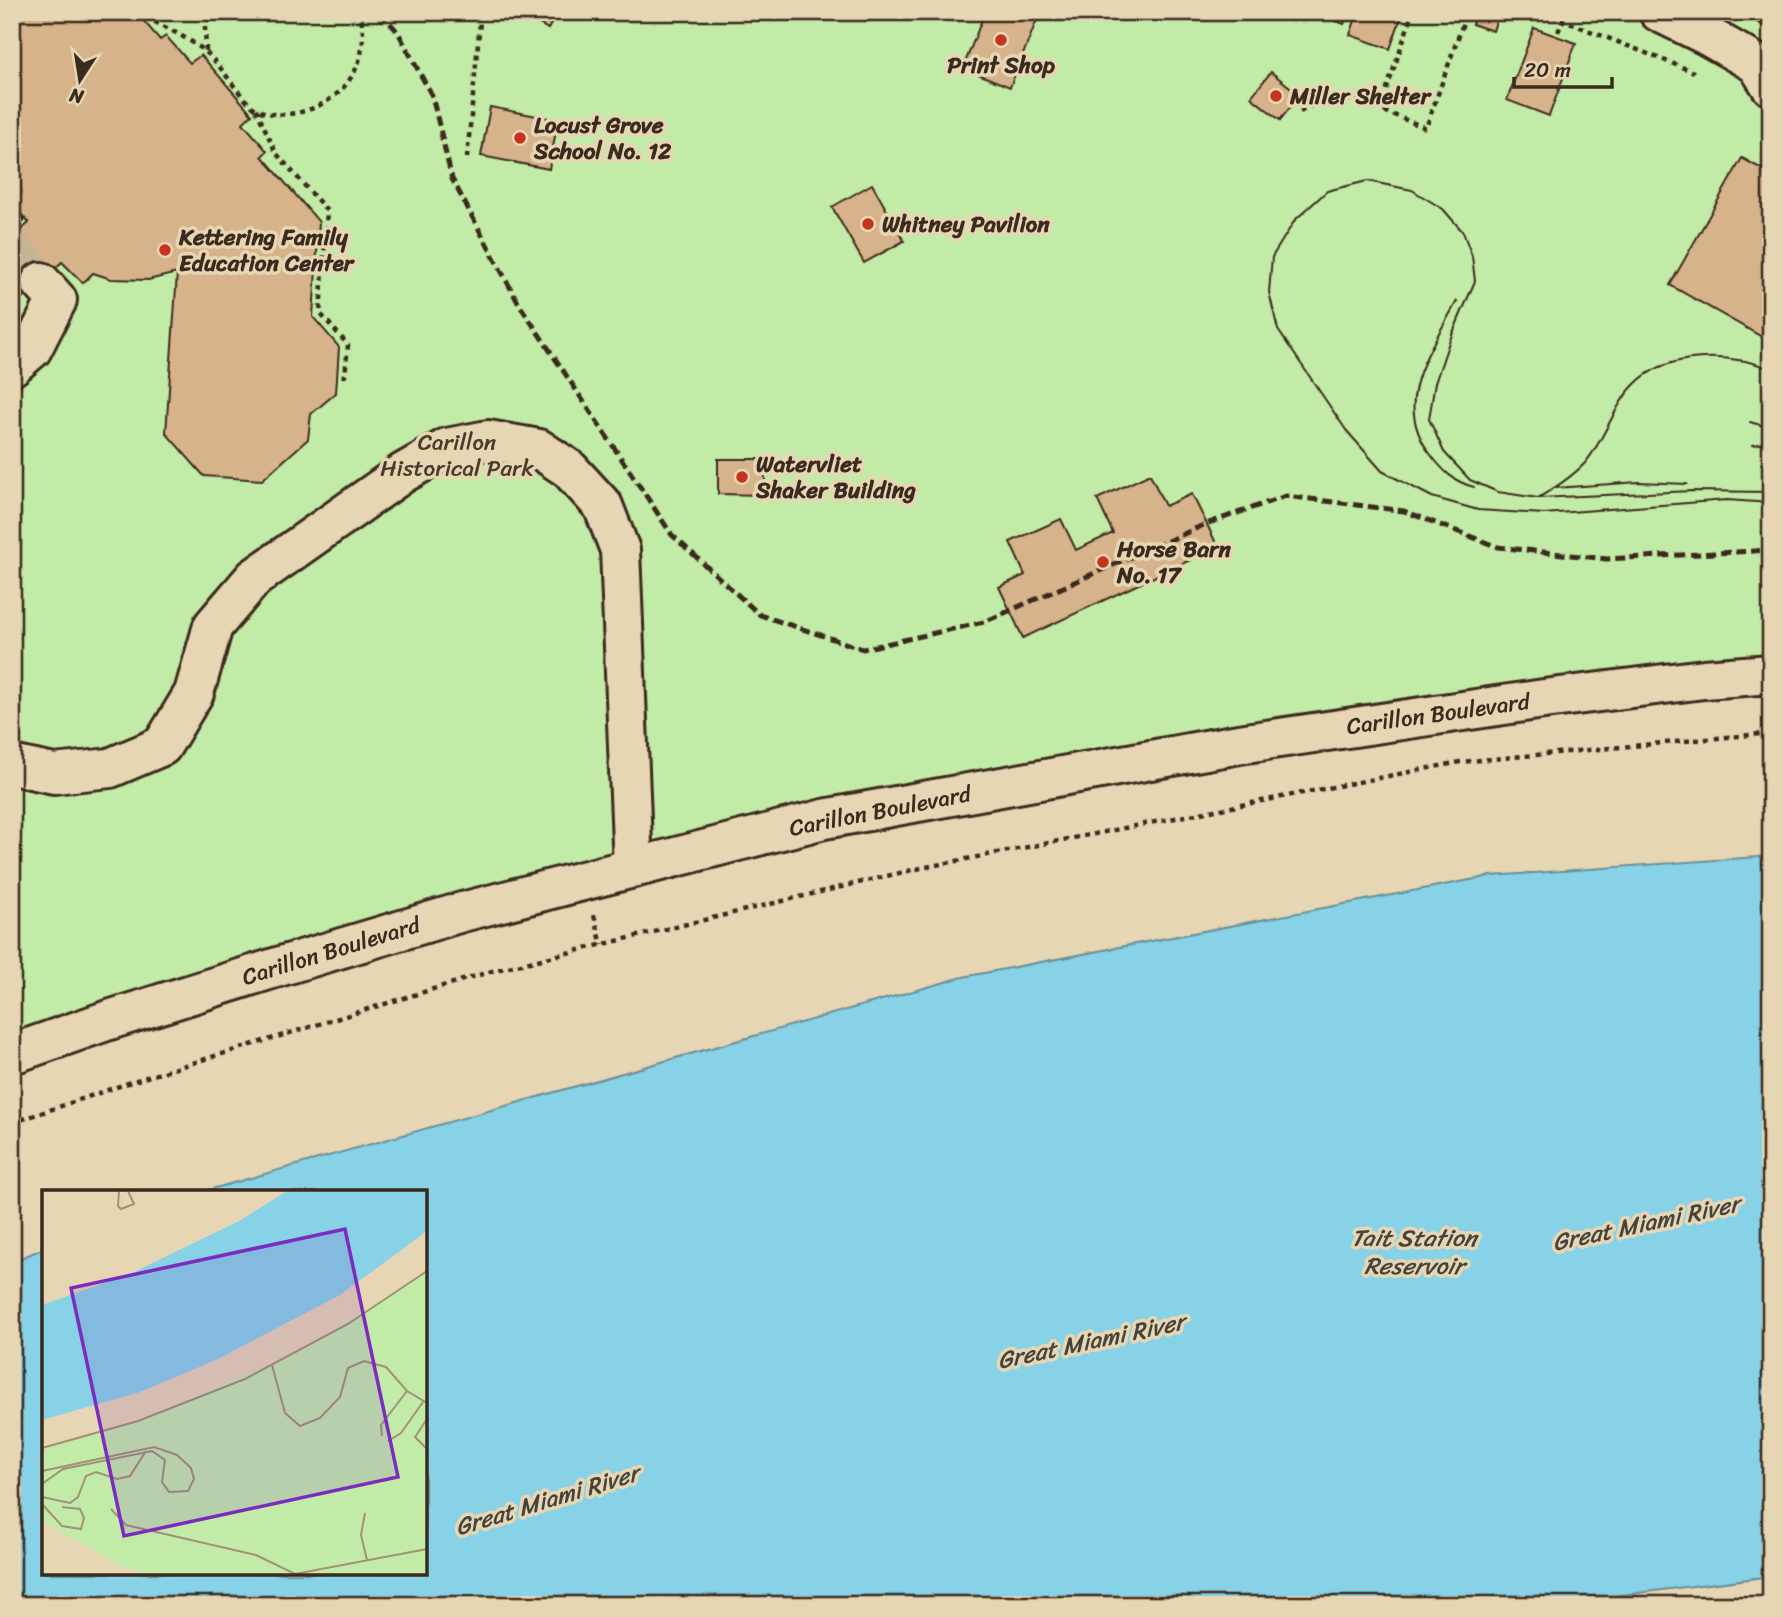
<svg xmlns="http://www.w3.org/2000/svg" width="1783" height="1617" font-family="Sriracha,sans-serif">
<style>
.green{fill:#c2eba7;stroke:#7e8a62;stroke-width:2}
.water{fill:#87d2e7;stroke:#698f97;stroke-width:2}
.building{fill:#d7b38c;stroke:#3b2a1e;stroke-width:2}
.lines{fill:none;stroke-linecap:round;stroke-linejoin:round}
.minor-tunnel{stroke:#c5b495;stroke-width:38;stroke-dasharray:38 19;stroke-linecap:butt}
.minor-casing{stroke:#3b2a1e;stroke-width:44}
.path{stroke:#3b2a1e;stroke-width:4.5;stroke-dasharray:5 5;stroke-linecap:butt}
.minor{stroke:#e7d6b3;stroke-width:38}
.tram{stroke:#3b2a1e;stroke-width:2}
.rail{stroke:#3b2a1e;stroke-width:5;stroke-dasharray:10 5;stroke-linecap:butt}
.poi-dot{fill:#c8321e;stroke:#e7d6b3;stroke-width:2.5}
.labels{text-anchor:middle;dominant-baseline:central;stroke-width:7;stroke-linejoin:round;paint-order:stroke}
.poi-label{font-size:23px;font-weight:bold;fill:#3b2a1e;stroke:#e7d6b3;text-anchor:start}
.park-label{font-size:23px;fill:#483d2c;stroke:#e7d6b3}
.street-label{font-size:23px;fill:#3b2a1e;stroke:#e7d6b3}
.water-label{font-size:24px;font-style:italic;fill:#46433c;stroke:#e7d6b3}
.inset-road{fill:none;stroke:#a29177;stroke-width:2}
.view{fill:#7b2cbf;fill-opacity:0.15;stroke:#7b2cbf;stroke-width:3.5}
.inset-edge{fill:none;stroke:#3b2a1e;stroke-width:3.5}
</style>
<rect width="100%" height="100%" fill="#e7d6b3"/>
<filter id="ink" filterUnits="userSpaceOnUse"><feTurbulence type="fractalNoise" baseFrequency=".0143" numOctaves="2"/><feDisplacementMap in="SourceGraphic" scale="14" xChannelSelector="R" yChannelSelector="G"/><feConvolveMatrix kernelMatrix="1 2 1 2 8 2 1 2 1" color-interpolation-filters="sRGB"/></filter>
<g filter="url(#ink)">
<!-- green -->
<path class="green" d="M12,12h1759v662l-947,145 -812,235z"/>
<!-- water -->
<path class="water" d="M1771,856v720l-227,29h-1532v-343l32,-14v325h381v-381h-224l762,-215 528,-101z"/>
<!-- building -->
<path class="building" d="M12,12h124l24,28 6,-4 24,27 11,-8 51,59 -9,9 24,28 -5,5 57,66 -6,95 26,30 -3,46 -25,21 -3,25 -46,41 -58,-4 -38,-43 11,-160 -29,7 -37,-1 -18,-6 -10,10 -21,-21 -50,45v-69l17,-15 -17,-19v-4l9,-8 -3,-39 -6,-1z
M520,12h38l-10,17z
M985,12h55l-30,75 -47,-19z
M1312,12h37l-5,12z
M1358,12h45l-13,37 -40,-14z
M1476,12h23l-6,19 -21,-7z
M1741,12h30v18l-30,-17z
M1534,28l42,15 -27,73 -42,-16z
M1271,72l29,23 -20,25 -29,-23z
M490,107l68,13 -9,49 -68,-13z
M1742,158l29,16v168l-101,-57z
M872,184l32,57 -40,22 -32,-56z
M718,459h47v36l-47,-1z
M1150,474l15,32 27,-12 26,53 -195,91 -24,-51 26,-12 -15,-33 51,-23 15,31 37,-17 -16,-34z"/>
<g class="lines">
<!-- minor-tunnel -->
<path class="minor-tunnel" d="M12,247l29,35"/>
<defs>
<path id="minor" d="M1659,12l47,23 51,29 14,22
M12,366l20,-17 25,-49 -16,-18
M12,765l42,9 56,-6 52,-22 32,-53 19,-67 41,-48 149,-105 44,-25 41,-8 51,9 30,20 34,37 17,44 13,318
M12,1054l94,-33 172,-54 184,-55 362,-93 415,-75 305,-45 160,-20 67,-5"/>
</defs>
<!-- minor casing -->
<use href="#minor" class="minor-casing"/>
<!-- path -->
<path class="path" d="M137,12c20,12 53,26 70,41 13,11 36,49 49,56 26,13 65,1 84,-18 22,-22 27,-49 20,-79
M1542,12l152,60
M1558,32l5,-12
M206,51l-1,-25 4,-14
M256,109l20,44 51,58 -7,102 28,32 -3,31 -8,-1
M1380,109l33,-97
M1300,112l26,-15 33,4 67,27 41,-116
M467,158l14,-146
M12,214l17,9
M594,915l8,30
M12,1123l125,-43 355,-109 424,-102 544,-107 311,-29"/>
<!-- minor -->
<use href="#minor" class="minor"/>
<!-- tram -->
<path class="tram" d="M1457,301c-27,50 -67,101 -26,154 12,16 23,27 43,32
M1767,410l4,3
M1750,422l21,6
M1753,445l18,-3
M1761,464l10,-7
M1555,488l84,-6 48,2
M1771,492l-79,-1 -154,7 -40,-6 -28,-12 -26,-28 -15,-33 6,-36 14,-41 26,-61 -3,-25 -9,-24 -20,-23 -31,-19 -45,-9 -40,10 -32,29 -23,37 -3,35 9,38 68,100 36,41 50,26 46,13 66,4 183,-14 44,3
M1538,498c16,-10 34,-21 47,-35 19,-22 29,-58 49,-78 32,-34 96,-32 137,-16"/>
<!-- rail -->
<path class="rail" d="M380,12l18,20 34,64 20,83 67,125 153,231 88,80 103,34 121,-27 222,-98 80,-28 118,15 94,36 109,12 164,-9"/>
</g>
</g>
<!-- markers -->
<g class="poi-dot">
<circle cx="1001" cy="40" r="7"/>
<circle cx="1276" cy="96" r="7"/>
<circle cx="520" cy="138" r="7"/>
<circle cx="868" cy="224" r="7"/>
<circle cx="165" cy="250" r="7"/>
<circle cx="742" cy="477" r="7"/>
<circle cx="1103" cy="562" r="7"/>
</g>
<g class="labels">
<!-- poi labels -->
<g class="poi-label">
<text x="1001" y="65" text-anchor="middle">Print Shop</text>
<text x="1290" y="96">Miller Shelter</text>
<text x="534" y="125">Locust Grove<tspan x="534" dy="26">School No. 12</tspan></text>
<text x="882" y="224">Whitney Pavilion</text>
<text x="179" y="237">Kettering Family<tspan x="179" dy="26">Education Center</tspan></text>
<text x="756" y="464">Watervliet<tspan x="756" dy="26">Shaker Building</tspan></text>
<text x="1117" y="549">Horse Barn<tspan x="1117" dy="26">No. 17</tspan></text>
</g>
<!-- park labels -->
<g class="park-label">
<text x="457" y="442">Carillon<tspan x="457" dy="26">Historical Park</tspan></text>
</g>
<!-- street labels -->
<g class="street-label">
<text transform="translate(1438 714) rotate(-8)">Carillon Boulevard</text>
<text transform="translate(880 811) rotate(-11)">Carillon Boulevard</text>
<text transform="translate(331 951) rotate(-17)">Carillon Boulevard</text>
</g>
<!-- water labels -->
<g class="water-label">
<text transform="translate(1646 1223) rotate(-12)">Great Miami River</text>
<text x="1414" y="1238">Tait Station<tspan x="1414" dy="28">Reservoir</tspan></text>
<text transform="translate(1091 1341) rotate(-12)">Great Miami River</text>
<text transform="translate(547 1500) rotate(-17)">Great Miami River</text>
</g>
</g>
<!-- overview -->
<g transform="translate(42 1190)">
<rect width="385" height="385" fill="#e7d6b3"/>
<path d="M385,81v303h-271l-31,-6 -83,-47v-73l96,-27 159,-68z" fill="#c2eba7"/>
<path d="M245,1h140v40l-87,64 -122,64 -78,33 -98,28v-115l88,-31 109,-53z" fill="#87d2e7"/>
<path class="inset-road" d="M77,1l-1,15 3,3 13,-5 -6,-13M230,175l13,48 15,13 20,-8 20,-21 8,-29 16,-7 22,6 21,24 20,12M385,229l-12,18 12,12M340,246l-1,-11 26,-34M346,251l13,-8 22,-31M0,258l96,-27 107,-42 103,-55 79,-53M0,281l112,-24 23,8 14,13 3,11 -6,12 -19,1 -7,-10 3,-22 -13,-9 -89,18 -21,15M0,307l28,6 8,-6 8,-21 10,-4 21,7 13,-3 16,-25M0,314l20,22 19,3 3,-11 -4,-9 -18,-2M69,319l15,16 130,30 39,19 132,-25M323,323l-4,22 6,25"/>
<path class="view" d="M303,39l53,248 -274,59 -53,-248z"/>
<rect width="385" height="385" class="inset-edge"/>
</g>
<!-- margin -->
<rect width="1783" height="1617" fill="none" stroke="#e7d6b3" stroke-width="42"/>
<rect x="21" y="21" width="1741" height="1575" fill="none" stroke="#3b2a1e" stroke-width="2.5" filter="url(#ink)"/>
<!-- north arrow -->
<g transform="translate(80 80) rotate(192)" stroke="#e7d6b3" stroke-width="5" paint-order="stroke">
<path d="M0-5L12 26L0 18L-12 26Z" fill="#3b2a1e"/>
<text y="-10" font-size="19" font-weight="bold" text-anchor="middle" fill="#3b2a1e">N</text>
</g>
<!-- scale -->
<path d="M1514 77v10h98v-10" fill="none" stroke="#3b2a1e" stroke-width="3.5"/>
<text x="1524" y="77" font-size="21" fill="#3b2a1e" stroke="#e7d6b3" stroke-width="5" paint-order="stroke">20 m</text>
</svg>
